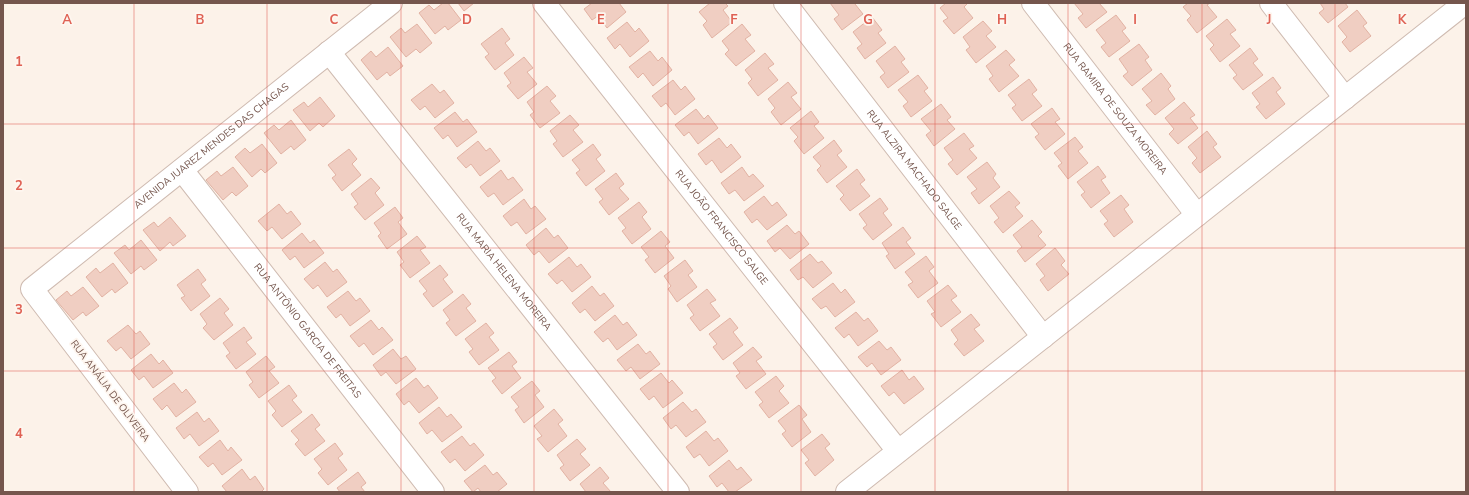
<svg xmlns="http://www.w3.org/2000/svg" width="1469" height="495" font-family="'Nunito Sans',sans-serif">
<style>
.building{fill:#f0cec2;stroke:#e2b2a3}
.lines{fill:none;stroke-linecap:round;stroke-linejoin:round}
.street-casing{stroke:#cfbbb1;stroke-width:24}
.street{stroke:#fff;stroke-width:22}
.grid{fill:none;stroke:#df6154;stroke-width:1;stroke-opacity:0.55}
.labels{text-anchor:middle;dominant-baseline:central;stroke-width:3.5;stroke-linejoin:round;paint-order:stroke}
.street-label{font-size:10px;fill:#75564d;stroke:#fef6ef}
.grid-label{font-size:13px;text-anchor:middle;font-weight:bold;fill:#df6154;stroke:#fef6ef;stroke-width:3.5;stroke-linejoin:round;paint-order:stroke}
</style>
<rect width="100%" height="100%" fill="#fcf2e9"/>
<!-- building -->
<path class="building" d="M443,3h5l13,17 -13,10 -3,-4 -10,8 -16,-21 10,-8 5,5z
M458,3h16l-10,8z
M592,3h27l7,9 -19,16 -9,-12 -6,4 -8,-11z
M710,3h15l3,3 -5,4 9,12 -20,16 -9,-13 4,-4 -8,-9z
M830,3h26l-1,1 8,10 -21,16 -8,-11 5,-4z
M946,3h22l-4,4 9,11 -19,16 -11,-13 5,-3 -8,-10z
M1074,3h25l8,9 -21,16 -8,-10 5,-4z
M1188,3h22l-3,2 10,12 -20,16 -10,-13 4,-4 -8,-9z
M1320,3h25l3,4 -20,16 -9,-10 5,-4z
M1357,10l10,13 -4,3 8,10 -21,16 -8,-10 5,-5 -9,-11z
M1116,15l10,13 -4,3 8,10 -21,16 -8,-10 5,-4 -10,-13z
M872,17l10,13 -4,3 8,10 -21,16 -8,-11 5,-4 -9,-12z
M1227,19l9,11 -6,4 10,12 -20,16 -10,-13 4,-4 -8,-9z
M983,21l9,10 -6,5 10,11 -20,16 -10,-13 4,-3 -7,-10z
M627,22l8,10 4,-4 10,13 -19,16 -10,-13 -5,5 -8,-11z
M417,24l15,19 -12,10 -4,-4 -10,8 -16,-20 11,-9 4,5z
M742,24l9,11 -6,4 10,12 -19,15 -11,-12 4,-4 -7,-9z
M502,28l8,11 -5,4 9,12 -19,15 -10,-13 4,-3 -8,-10z
M1139,44l10,13 -4,3 7,10 -20,16 -9,-10 5,-4 -9,-13z
M895,46l10,13 -4,3 8,10 -21,16 -8,-11 5,-4 -9,-12z
M388,47l15,19 -13,10 -3,-4 -10,8 -16,-20 10,-9 5,6z
M1250,48l8,11 -5,4 10,12 -20,15 -10,-12 4,-3 -8,-10z
M1006,50l9,10 -6,5 10,11 -20,16 -10,-13 4,-3 -7,-10z
M650,51l8,10 4,-4 10,13 -19,16 -10,-13 -5,5 -9,-11z
M765,53l9,11 -6,4 10,12 -20,16 -10,-13 4,-4 -7,-9z
M524,57l9,11 -6,4 10,12 -19,15 -11,-13 4,-3 -7,-10z
M1161,73l10,13 -3,3 7,10 -20,16 -9,-10 6,-4 -10,-12z
M918,75l10,13 -4,3 8,10 -21,16 -8,-11 5,-4 -10,-12z
M1273,77l8,11 -5,4 9,12 -19,15 -10,-12 4,-3 -8,-11z
M1029,79l8,11 -5,4 10,12 -20,15 -10,-13 4,-3 -8,-10z
M673,80l8,10 4,-4 10,13 -20,16 -9,-12 -5,4 -9,-11z
M788,82l9,11 -6,4 10,12 -20,16 -10,-13 4,-4 -7,-9z
M432,84l8,9 4,-3 10,13 -19,15 -10,-12 -5,4 -9,-10z
M547,86l9,10 -6,5 10,12 -20,15 -10,-13 4,-3 -7,-10z
M320,97l15,19 -12,11 -4,-4 -9,8 -17,-21 11,-8 4,5z
M1184,102l11,13 -5,3 8,10 -20,16 -9,-10 5,-5 -9,-11z
M941,104l10,13 -4,3 8,9 -21,17 -8,-11 5,-4 -10,-12z
M1052,108l8,11 -5,3 10,12 -20,16 -10,-13 4,-3 -8,-10z
M696,109l8,10 4,-4 10,13 -20,16 -9,-12 -5,4 -9,-11z
M811,111l8,11 -5,4 10,12 -20,16 -10,-13 4,-4 -8,-9z
M455,112l8,10 4,-3 10,13 -20,15 -9,-12 -5,4 -9,-11z
M570,115l9,10 -6,5 10,12 -20,15 -10,-13 4,-3 -7,-10z
M291,120l15,20 -12,10 -3,-4 -10,8 -17,-21 10,-8 5,5z
M1207,131l10,13 -4,3 8,10 -21,16 -8,-10 5,-5 -9,-11z
M964,133l10,13 -5,3 8,9 -20,17 -9,-11 5,-4 -9,-12z
M1075,137l8,10 -5,4 10,12 -20,16 -10,-13 4,-3 -8,-10z
M719,138l8,10 4,-4 10,13 -20,16 -9,-13 -6,5 -8,-11z
M834,140l8,11 -5,4 10,12 -20,16 -10,-13 4,-4 -8,-9z
M478,141l8,10 4,-3 10,13 -20,15 -9,-12 -5,4 -9,-10z
M262,144l15,19 -12,10 -4,-4 -9,8 -17,-20 10,-9 5,5z
M593,144l8,11 -5,4 9,12 -19,15 -10,-13 4,-3 -8,-10z
M349,149l8,10 -5,5 9,11 -19,16 -10,-13 4,-3 -8,-10z
M987,162l9,12 -3,4 7,9 -21,17 -8,-11 6,-4 -10,-12z
M1098,166l8,11 -5,3 9,13 -19,15 -10,-13 4,-3 -8,-10z
M233,167l15,19 -12,10 -4,-4 -9,8 -17,-20 11,-9 4,5z
M742,167l7,10 4,-3 11,12 -20,15 -9,-11 -6,4 -8,-11z
M857,169l8,11 -5,4 10,12 -20,15 -10,-12 4,-4 -8,-9z
M501,170l7,10 5,-3 10,13 -20,15 -9,-12 -6,4 -8,-10z
M616,173l8,11 -5,4 10,11 -20,16 -10,-13 4,-3 -8,-10z
M371,178l9,10 -5,5 9,12 -19,15 -11,-13 4,-3 -7,-10z
M1009,191l11,12 -5,4 8,9 -20,17 -9,-11 5,-4 -9,-12z
M1121,195l8,10 -5,4 9,13 -19,15 -10,-13 4,-3 -8,-10z
M764,196l8,10 5,-4 10,13 -20,15 -10,-11 -5,4 -8,-11z
M880,198l8,11 -5,4 9,12 -19,15 -10,-12 4,-3 -8,-11z
M524,199l7,10 4,-3 11,13 -20,15 -9,-12 -6,4 -8,-10z
M639,202l8,10 -5,5 9,12 -19,15 -10,-13 4,-3 -8,-10z
M279,204l8,10 4,-3 10,13 -19,15 -10,-12 -5,4 -9,-10z
M395,207l8,11 -5,4 9,12 -20,15 -9,-13 3,-3 -7,-10z
M170,217l16,19 -13,10 -3,-4 -10,9 -17,-21 11,-8 4,5z
M1032,220l10,12 -4,4 8,9 -21,17 -8,-11 5,-4 -9,-12z
M787,225l8,9 4,-3 10,13 -19,15 -10,-11 -5,4 -8,-11z
M903,227l8,11 -5,4 9,12 -20,15 -9,-13 3,-2 -7,-11z
M546,228l8,10 4,-3 10,13 -19,15 -10,-12 -5,4 -8,-10z
M661,231l9,11 -5,4 9,12 -19,15 -10,-13 4,-3 -8,-10z
M302,233l8,10 4,-3 10,13 -20,15 -9,-12 -5,4 -8,-10z
M417,236l9,11 -6,3 10,13 -20,15 -10,-13 4,-3 -7,-10z
M141,240l16,20 -13,10 -3,-4 -10,8 -17,-21 11,-8 4,5z
M1055,248l10,13 -4,4 8,9 -21,17 -8,-11 5,-4 -9,-12z
M810,254l8,9 4,-2 10,12 -19,15 -10,-11 -5,3 -8,-10z
M926,256l8,11 -5,4 9,12 -20,15 -10,-13 5,-3 -8,-10z
M569,257l8,10 4,-3 10,13 -19,15 -10,-12 -5,4 -9,-10z
M685,260l8,11 -5,4 9,12 -20,15 -9,-13 3,-3 -7,-10z
M325,262l8,10 4,-3 10,13 -20,15 -9,-12 -5,4 -9,-10z
M113,263l15,20 -13,10 -3,-4 -10,8 -16,-20 10,-9 4,5z
M440,265l8,10 -5,4 10,13 -20,15 -10,-13 4,-3 -8,-10z
M198,269l8,11 -5,4 9,12 -19,15 -10,-13 4,-2 -8,-11z
M833,283l8,10 4,-4 10,13 -20,15 -9,-11 -5,3 -9,-10z
M948,285l9,11 -6,4 10,12 -20,15 -10,-13 4,-2 -8,-11z
M592,286l8,10 4,-3 10,13 -19,15 -10,-12 -5,4 -8,-10z
M83,287l16,19 -13,10 -3,-4 -10,8 -17,-20 11,-9 4,5z
M707,289l9,11 -6,3 10,13 -20,15 -10,-13 4,-3 -7,-10z
M348,291l8,10 4,-3 10,13 -20,15 -9,-12 -5,4 -9,-11z
M463,294l8,10 -5,4 10,13 -20,15 -10,-13 4,-3 -7,-10z
M220,298l9,11 -5,4 9,12 -19,15 -11,-12 4,-4 -7,-10z
M856,312l8,9 4,-3 10,13 -20,15 -9,-12 -5,4 -9,-10z
M971,314l9,11 -6,4 10,12 -20,15 -10,-12 4,-4 -7,-10z
M615,315l8,10 4,-3 10,13 -20,15 -9,-12 -5,4 -9,-10z
M730,318l8,10 -5,4 10,13 -20,15 -10,-13 4,-3 -8,-10z
M371,320l8,10 3,-3 11,13 -20,15 -9,-12 -5,4 -9,-11z
M486,323l8,10 -5,4 10,13 -20,15 -10,-13 4,-3 -8,-10z
M128,325l8,9 4,-3 10,13 -19,15 -10,-12 -5,4 -9,-10z
M244,327l8,11 -6,4 10,12 -20,15 -10,-13 4,-3 -7,-10z
M879,341l8,9 4,-3 10,13 -20,15 -9,-12 -5,4 -9,-10z
M638,344l8,10 4,-3 10,13 -20,15 -9,-12 -5,4 -9,-11z
M753,347l9,10 -6,4 10,13 -20,15 -10,-13 4,-3 -7,-10z
M393,349l8,10 5,-3 10,13 -20,15 -10,-12 -5,4 -8,-11z
M509,352l8,10 -5,4 9,12 -19,16 -10,-13 4,-3 -8,-10z
M151,354l8,10 4,-4 10,13 -20,15 -9,-12 -5,4 -8,-10z
M266,356l9,11 -6,4 10,12 -20,15 -10,-13 4,-3 -7,-10z
M902,370l7,10 5,-4 10,13 -20,15 -10,-12 -5,4 -8,-10z
M661,373l8,10 3,-3 11,13 -20,15 -9,-12 -5,4 -9,-11z
M776,376l8,10 -5,5 10,12 -20,15 -10,-13 4,-3 -8,-10z
M416,378l8,10 4,-3 10,13 -19,15 -10,-12 -5,4 -8,-11z
M532,381l8,10 -5,4 9,12 -20,16 -9,-13 4,-3 -8,-10z
M174,383l8,10 4,-4 10,13 -20,15 -9,-12 -5,5 -9,-11z
M289,385l8,11 -5,4 10,12 -20,15 -10,-12 4,-4 -8,-10z
M683,402l9,10 4,-3 10,13 -20,15 -10,-12 -5,4 -8,-11z
M799,405l8,10 -5,4 9,13 -19,15 -10,-13 4,-3 -8,-10z
M439,407l8,10 4,-3 11,13 -20,15 -10,-12 -5,4 -8,-11z
M554,409l9,11 -5,4 9,12 -19,16 -11,-13 5,-3 -8,-10z
M197,412l7,10 5,-4 10,13 -20,15 -9,-12 -6,5 -8,-11z
M312,414l8,11 -5,4 10,12 -20,15 -10,-12 4,-4 -8,-9z
M706,431l8,10 4,-3 10,13 -19,15 -9,-12 -6,4 -8,-11z
M822,434l8,10 -5,4 9,12 -19,16 -10,-13 4,-3 -8,-10z
M462,436l8,10 4,-3 10,12 -19,16 -10,-12 -5,4 -9,-11z
M577,439l9,10 -6,5 10,11 -20,16 -10,-13 4,-3 -7,-10z
M220,440l8,11 3,-4 11,13 -20,15 -9,-12 -5,4 -9,-10z
M335,443l8,11 -5,4 9,12 -19,15 -10,-12 4,-4 -8,-10z
M729,460l8,10 4,-3 11,13 -17,12h-6l-7,-9 -5,4 -8,-11z
M485,465l8,10 4,-3 10,12 -10,8h-16l-3,-4 -5,4 -9,-11z
M600,467l9,11 -6,5 8,9h-25l-6,-8z
M242,469l8,11 5,-4 9,13 -3,3h-34l-5,-6z
M358,472l8,11 -5,4 4,5h-25l-3,-4z"/>
<g class="lines">
<defs>
<g id="street">
<path id="s1" d="M544,3l354,448"/>
<path id="s2" d="M785,3l258,334"/>
<path id="s3" d="M1033,3l164,212"/>
<path d="M1271,3l74,95"/>
<path id="s4" d="M329,52l349,440"/>
<path id="s5" d="M182,170l251,322"/>
<path id="s6" d="M187,492l-155,-203 359,-286"/>
<path d="M847,492l618,-489"/>
</g>
</defs>
<!-- street casing -->
<use href="#street" class="street-casing"/>
<!-- street -->
<use href="#street" class="street"/>
</g>
<!-- grid -->
<path class="grid" d="M134,3v489M267,3v489M401,3v489M534,3v489M668,3v489M801,3v489M935,3v489M1068,3v489M1202,3v489M1335,3v489M3,124h1463M3,248h1463M3,371h1463"/>
<g class="labels">
<!-- street labels -->
<g class="street-label">
<text stroke="none"><textPath href="#s3" startOffset="134">RUA RAMIRA DE SOUZA MOREIRA</textPath></text>
<text stroke="none"><textPath href="#s6" startOffset="485">AVENIDA JUAREZ MENDES DAS CHAGAS</textPath></text>
<text stroke="none"><textPath href="#s2" startOffset="211">RUA ALZIRA MACHADO SALGE</textPath></text>
<text stroke="none"><textPath href="#s1" startOffset="286">RUA JOÃO FRANCISCO SALGE</textPath></text>
<text stroke="none"><textPath href="#s4" startOffset="281">RUA MARIA HELENA MOREIRA</textPath></text>
<text stroke="none"><textPath href="#s5" startOffset="204">RUA ANTÔNIO GARCIA DE FREITAS</textPath></text>
<text transform="translate(110 391) rotate(53)">RUA ANÁLIA DE OLIVEIRA</text>
</g>
</g>
<g class="grid-label">
<text x="67" y="24">A</text>
<text x="200" y="24">B</text>
<text x="334" y="24">C</text>
<text x="467" y="24">D</text>
<text x="601" y="24">E</text>
<text x="734" y="24">F</text>
<text x="868" y="24">G</text>
<text x="1002" y="24">H</text>
<text x="1135" y="24">I</text>
<text x="1269" y="24">J</text>
<text x="1402" y="24">K</text>
<text x="19" y="66">1</text>
<text x="19" y="190">2</text>
<text x="19" y="314">3</text>
<text x="19" y="438">4</text>
</g>
<!-- border -->
<rect width="1469" height="495" fill="none" stroke="#75564d" stroke-width="8"/>
</svg>
